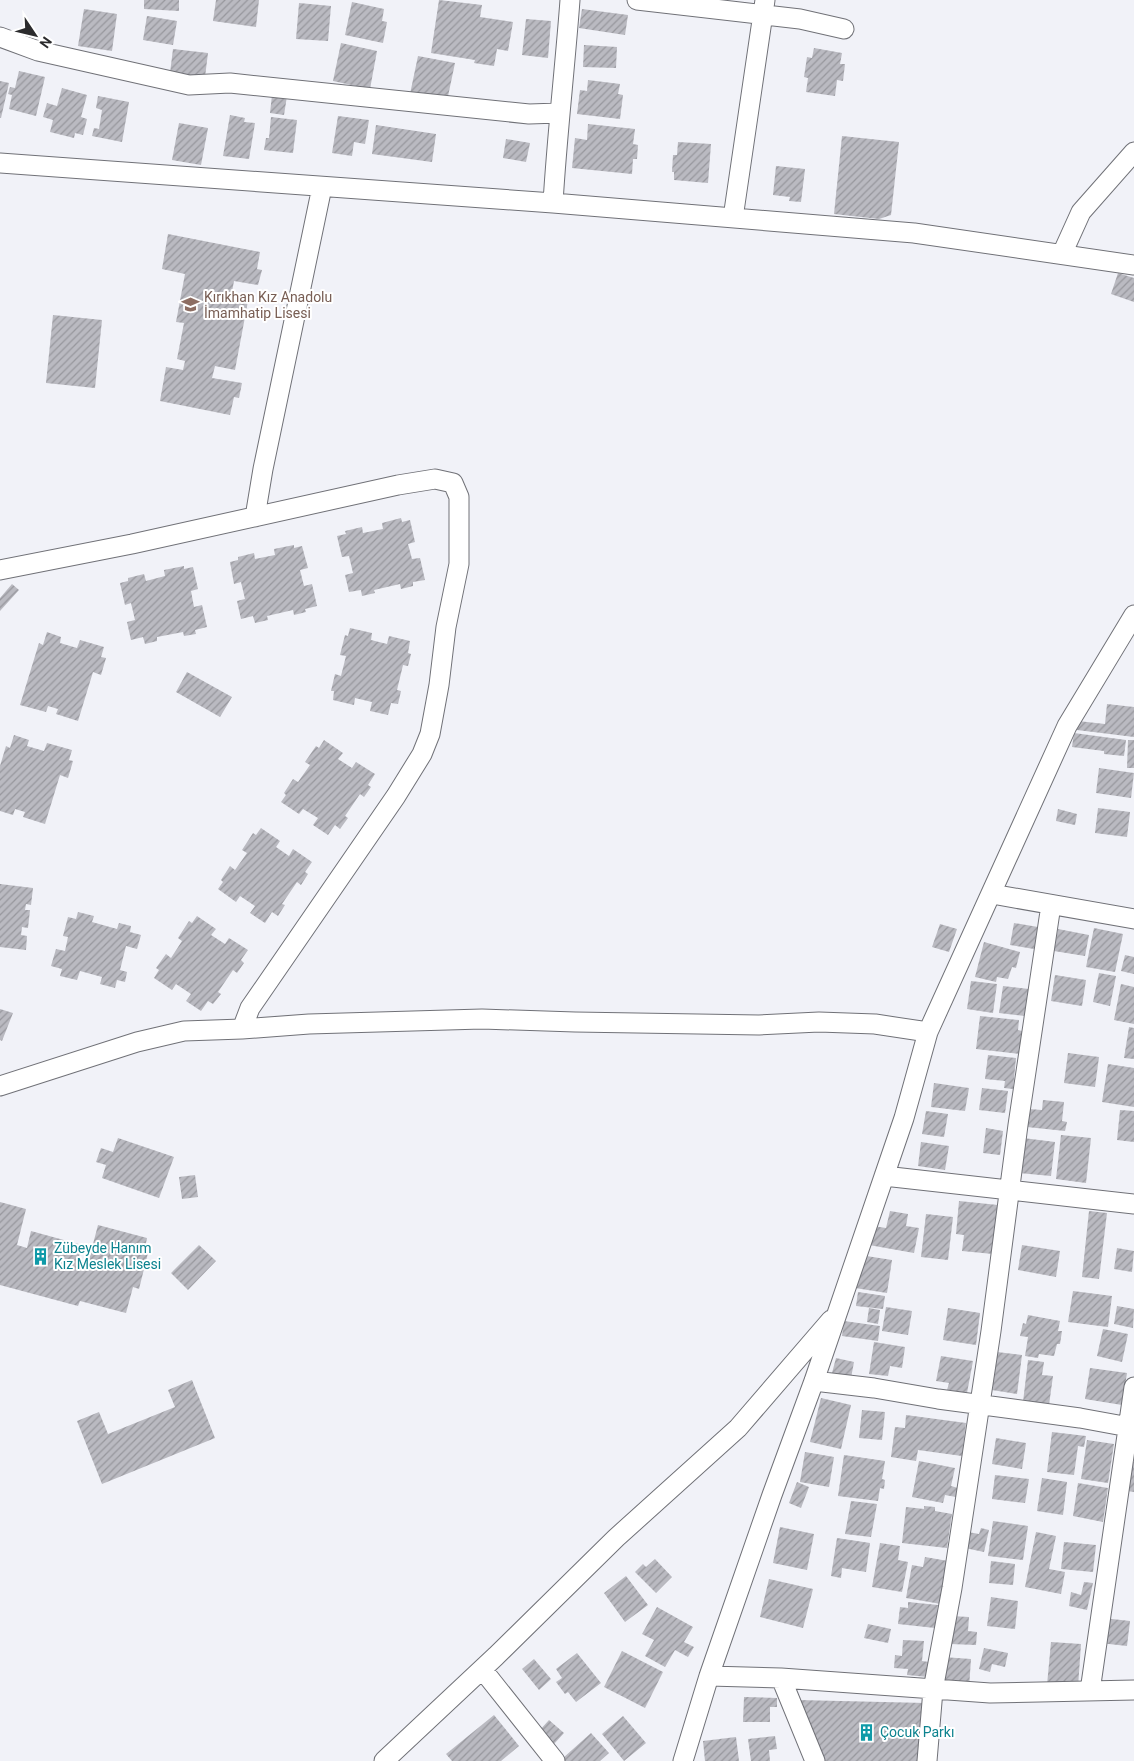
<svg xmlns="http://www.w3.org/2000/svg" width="1134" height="1761" font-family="Roboto,sans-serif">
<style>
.building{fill:url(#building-hatch)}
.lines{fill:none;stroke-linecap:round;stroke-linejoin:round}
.minor-casing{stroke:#707177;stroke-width:21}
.minor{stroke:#fff;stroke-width:19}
.labels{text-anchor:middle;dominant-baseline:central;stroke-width:4;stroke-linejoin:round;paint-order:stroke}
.education-label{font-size:14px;fill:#785e54;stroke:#fff;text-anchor:start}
.culture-label{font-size:14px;fill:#0d838f;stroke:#fff;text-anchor:start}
</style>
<defs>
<pattern id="building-hatch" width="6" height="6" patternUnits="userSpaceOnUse" patternTransform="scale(1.25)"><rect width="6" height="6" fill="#babac1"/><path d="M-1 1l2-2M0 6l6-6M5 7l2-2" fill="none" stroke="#97979d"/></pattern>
</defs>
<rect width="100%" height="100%" fill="#f1f2f8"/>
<!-- building -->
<path class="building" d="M144,0h35v11l-35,-2z
M216,0h43l-3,27 -43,-6z
M439,0l43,5 -2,12 33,5 -5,29 -11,-2 -3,17 -20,-3 1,-3 -44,-7z
M352,2l32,7 -2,12 5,1 -4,21 -38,-8z
M299,3l32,3 -3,35 -32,-2z
M84,9l33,5 -5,37 -34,-5z
M582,9l46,6 -3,20 -46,-7z
M147,16l30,5 -4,24 -30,-5z
M526,19l25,2 -3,37 -26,-3z
M341,43l36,8 -7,38 -37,-8z
M584,45l33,2 -1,21 -33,-1z
M814,48l28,5 -2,11h5l-2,17 -6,-1 -2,16 -29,-4 2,-14 -4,-1 3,-20 5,1z
M173,49l35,4 -3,24 -35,-4z
M418,56l37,7 -8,38 -37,-7z
M19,71l26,6 -9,39 -27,-7 3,-14 -4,-1 2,-7 5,1z
M588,80l32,4 -2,10 5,1 -3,24 -43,-5 3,-24 7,1z
M0,81l9,2 -8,35h-1z
M62,88l25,7 -6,22 6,2 -4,16 -8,-2 -1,5 -24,-6 3,-12 -10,-3 4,-14 10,3z
M272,95l15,1 -3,19 -14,-2z
M98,96l31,6 -7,40 -30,-6 2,-8 5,1 3,-19 -6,-2z
M230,115l15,3 -1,4 11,1 -6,36 -26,-3z
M338,116l31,4 -4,24 -11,-2 -2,14 -20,-3z
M271,117l26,3 -4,33 -29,-3 2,-12h3z
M179,123l29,5 -7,37 -29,-5z
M588,124l47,5 -2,15 5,1 -1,14h-4l-1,15 -60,-6 3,-30 12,2z
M376,125l60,9 -4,28 -60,-8z
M842,136l57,6 -8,73 -12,4 -45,-5z
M506,139l24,4 -4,19 -23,-4z
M678,142l33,2 -3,39 -34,-3v-8h-2l1,-17h4z
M776,166l29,3 -4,33 -12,-1 1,-4 -17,-2z
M168,234l92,18 -3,17 5,1 -4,15 -24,-4 -3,16 17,4 -13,69 -20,-4 -3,12 30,5 -3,15 -5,-1 -4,18 -70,-14 6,-34 17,3 2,-9 -8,-2 7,-36 -8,-1 9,-48 -23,-5z
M1118,273l16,5v24l-23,-8z
M53,315l49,5 -7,68 -49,-5z
M401,518l1,4 8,-2 5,22 -7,2 4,15 8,-1 5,22 -12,2v4l-12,3 -1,-5 -26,6 1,3 -13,3 -1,-6 -12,2 -4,-17 8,-2 -4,-17 -7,1 -5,-21 9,-2 -1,-3 17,-4 1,6 20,-4 -1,-6z
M294,545v3l8,-2 6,22 -8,2 4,16 8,-2 5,22 -12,3 1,3 -12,3 -1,-5 -26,6 1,4 -13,3 -2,-7 -12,3 -4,-18 8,-2 -4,-17 -7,2 -4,-22 8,-2v-3l16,-4 1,6 20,-4 -1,-6z
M184,566v3l9,-2 5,22 -7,2 3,16 8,-2 5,22 -12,3 1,4 -12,2 -1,-4 -26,5v4l-12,3 -2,-7 -12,3 -4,-18 8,-2 -4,-17 -6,2 -5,-22 8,-2v-3l16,-4 2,7 19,-5 -1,-6z
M12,584l7,6 -19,21v-13z
M350,628l22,5 -1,7 16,4 2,-8 21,5 -2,12 3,1 -3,12 -5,-1 -6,25 4,1 -3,13 -7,-1 -3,12 -18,-4 2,-9 -17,-4 -1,7 -21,-5 1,-9h-3l4,-17 6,2 5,-20 -6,-1 5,-20 3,1z
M47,632l14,5 -1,6 17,5 3,-8 24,7 -3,10 5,1 -5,17 -8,-3 -15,49 -22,-7 2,-5 -10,-3 -2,6 -26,-7 19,-62 4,2z
M187,672l45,25 -12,20 -44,-25z
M1107,704l27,3v30l-57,-7 1,-9 27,3z
M1074,733l52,7 -2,16 -20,-2v-3l-32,-4z
M14,735l15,5 -2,6 17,5 3,-8 25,7 -3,10 4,1 -5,17 -8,-3 -15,49 -22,-7 2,-5 -10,-3 -2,6 -13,-4v-45l6,-20 4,2z
M324,740l19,13 -5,6 14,9 4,-6 19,12 -7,11 3,2 -7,10 -4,-3 -15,22 3,2 -8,11 -5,-4 -7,10 -15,-10 5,-7 -15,-9 -4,5 -18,-12 5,-7 -2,-2 9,-14 5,3 12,-17 -5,-3 11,-16 3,2z
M1128,740h6v28h-7z
M1099,768l35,5 -3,25 -35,-5z
M1098,808l32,4 -3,25 -32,-4z
M1058,809l19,5 -2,11 -19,-4z
M261,828l19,13 -4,6 13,9 4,-7 19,13 -7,10 3,2 -7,11 -4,-3 -15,22 3,1 -7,11 -6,-4 -7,11 -15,-10 5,-7 -15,-10 -4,6 -18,-13 5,-7 -2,-2 9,-14 5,4 12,-17 -5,-3 11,-17 3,2z
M0,884l33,4 -2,17 -5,-1 -1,6h5l-2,18 -6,-1 -1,8 6,1 -1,14 -26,-3z
M78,912l16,4 -2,6 25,7 2,-6 12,3 -1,6 11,3 -4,14 -11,-3 -6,24 7,2 -2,10 -8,-2 -2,8 -15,-4 2,-7 -22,-6 -3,9 -17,-4 2,-7 -11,-3 5,-17 9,2 3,-14 -5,-1 5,-19 8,2z
M197,916l19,13 -5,6 14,9 4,-6 19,12 -7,10 3,3 -7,10 -4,-3 -15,22 3,2 -8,10 -5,-3 -7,10 -15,-10 5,-7 -15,-10 -4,6 -18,-12 5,-8 -3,-2 10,-14 5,4 11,-17 -4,-3 11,-17 3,2z
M1014,923l24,4 -4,22 -24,-4z
M940,924l17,5 -8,23 -17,-5z
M1094,928l29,6 -8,38 -29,-5z
M1058,929l31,6 -4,21 -31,-5z
M984,942l36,10 -4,16 -4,-1 -4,12 -11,-2 -1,5 -21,-5z
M1125,955l9,2v17l-13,-3z
M1099,973l17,3 -6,30 -17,-4z
M1055,975l31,5 -4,26 -31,-5z
M971,981l26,3 -4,29 -26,-4z
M1121,984l13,3v37l-20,-4z
M1003,986l26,3 -4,27 -26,-3z
M0,1009l13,4 -11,28 -2,-1z
M980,1016l39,4 -1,10 4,1 -2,23 -44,-5z
M1129,1027l5,1v31l-10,-1z
M1068,1053l31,4 -4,30 -31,-4z
M988,1055l28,3 -3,31 -9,-1 1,-7 -20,-2z
M1108,1064l26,4v39l-32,-5z
M934,1083l35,5 -4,23 -34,-4z
M982,1088l26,3 -3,22 -26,-3z
M1043,1100l21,2 -2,19 5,1 -2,9 -38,-4 2,-18 13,1z
M1120,1110l14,1v31l-17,-2z
M926,1111l22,3 -4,23 -22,-3z
M986,1128l17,3 -3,24 -17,-2z
M1061,1135l30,3 -5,45 -30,-4z
M118,1138l56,19 -15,41 -57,-20 4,-13 -10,-3 5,-14 12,4z
M1023,1138l32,4 -4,34 -32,-3z
M921,1142l28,4 -4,24 -27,-4z
M195,1175l3,22 -16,2 -3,-22z
M959,1201l39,4 -5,49 -31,-3 2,-16 -8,-1z
M0,1202l26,7 -9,36 10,3 4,-17 51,14 -5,19 10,3 11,-42 49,13 -2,10 4,1 -10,40 -6,-2 -7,26 -46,-12 -2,5 -78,-21z
M890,1211l18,3 -2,12 13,2 -5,25 -45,-8 4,-19 13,2z
M1089,1211l18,2 -8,66 -17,-2z
M926,1214l27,3 -5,43 -27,-3z
M199,1245l17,16 -28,29 -17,-17z
M1022,1245l38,6 -4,26 -38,-7z
M1117,1248l17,3 -2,21 -18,-3z
M860,1255l32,5 -5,33 -32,-5z
M1073,1291l39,5 -4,31 -40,-5z
M858,1292l27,4 -2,13 -27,-3z
M1117,1306l17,3 -1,19 -19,-4z
M886,1307l26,4 -4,24 -26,-4z
M869,1308l11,2 -2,14 -11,-2z
M948,1308l32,5 -4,32 -33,-5z
M1028,1315l32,6 -2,10h4l-2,13h-3l-3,12 -15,-2 -1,4 -13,-2 3,-19 -8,-1 3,-13 3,1z
M844,1321l36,5 -2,15 -36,-5z
M1103,1329l25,5 -6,28 -25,-6z
M874,1342l31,5 -3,21 -12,-2 -2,10 -19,-2z
M997,1352l25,3 -5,39 -25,-4z
M941,1356l32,5 -6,32 -20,-3 2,-7 -13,-2z
M836,1358l18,4 -3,16 -19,-5z
M1028,1360l16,2 -2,13 11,1 -4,29 -26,-3z
M1090,1368l37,5 -5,32 -37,-6z
M192,1380l23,58 -113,46 -25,-63 22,-9 9,22 67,-27 -7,-17z
M821,1398l30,7 -10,44 -31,-7z
M862,1410l23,2 -3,28 -23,-2z
M906,1415l60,8 -4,33 -44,-6 -2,11 -25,-4 4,-30 10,1z
M1052,1432l34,4 -2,11 -6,-1 -4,29 -27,-3z
M996,1438l30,5 -4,26 -30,-5z
M1087,1440l27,4 -6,39 -27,-4z
M805,1452l29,5 -5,30 -29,-5z
M844,1455l41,6 -3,18 3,1 -1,9 -4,-1 -2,13 -40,-5z
M919,1461l36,7 -4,18 7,2 -2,9 -11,-2 -2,8 -31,-6z
M1131,1461l3,1v30l-7,-1z
M995,1475l34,4 -4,24 -33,-4z
M1042,1478l25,4 -4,33 -26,-4z
M797,1482l12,5 -8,21 -12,-5z
M1078,1483l30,5 -5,34 -30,-6z
M851,1501l26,3 -6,33 -26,-3z
M924,1506l11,1v4l17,3 -5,34 -45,-5 4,-36 18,2z
M993,1521l35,5 -5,34 -35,-4z
M780,1527l34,7 -7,36 -34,-7z
M981,1528l8,2 -5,22 -19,-4 3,-16 11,2z
M1036,1532l20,4 -7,33 16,3 -4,22 -36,-7z
M837,1538l33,5 -4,29 -24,-4 -1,10 -10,-2z
M1064,1542l32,3 -3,27 -32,-3z
M880,1543l20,3 -2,14 10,2 -6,30 -30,-5z
M925,1557l23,4 -7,43 -35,-6 6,-33 11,2z
M655,1559l17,18 -16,16 -21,-21 8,-8 3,3z
M991,1561l24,3 -2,21 -24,-2z
M626,1576l22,29 -23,17 -21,-29z
M769,1579l44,10 -10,39 -43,-11z
M1084,1582l9,1 -6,27 -18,-4 2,-14 10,3z
M991,1597l27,4 -3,28 -28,-3z
M908,1602l30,3 -3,23 -37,-4 2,-17 8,1z
M657,1607l36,20 -9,15 10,5 -6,10 -13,-7 -10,17 -20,-11 9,-16 -12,-6z
M951,1616l18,1 -1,14 9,1 -1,13 -26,-1z
M1103,1618l27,3 -3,25 -27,-3z
M868,1624l23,5 -3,14 -24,-5z
M903,1640l21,1 -2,20 7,1 -1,15 -21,-2 1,-6 -14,-1 1,-13 7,1z
M1051,1642l30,2 -3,43 -31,-2z
M984,1648l24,5 -3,14 -13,-3 -2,8 -11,-3z
M622,1651l41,21 -18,36 -41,-21z
M577,1653l24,30 -25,19 -8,-10 -3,2 -9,-12 6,-4 -6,-9z
M943,1657l28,2 -2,29 -28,-2z
M534,1659l17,20 -12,11 -17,-21z
M744,1697l33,1v9h-7v15h-27z
M798,1700l128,3 -8,58h-96z
M494,1715l25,31 -18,15h-49l-6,-7z
M623,1716l23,27 -22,18 -22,-27z
M549,1720l15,13 -10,11 -15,-13z
M591,1733l18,20 -9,8h-35l-2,-3z
M775,1736l2,13 -8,1 1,11h-19l-3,-22z
M736,1737l3,24h-34l-2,-20z"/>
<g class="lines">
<defs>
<path id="minor" d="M637,0l163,19 44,10
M0,37l38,14 151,34 41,-2 299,31 30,-1
M0,163l553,40 361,30 220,32
M553,203c4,-68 12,-135 17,-203
M733,218l32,-218
M1062,254l19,-42 53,-60
M255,517l8,-48 59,-282
M0,570l132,-26 266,-59 37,-6 18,4 6,14v67l-13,63 -7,58 -9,49 -8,20 -26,42 -146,212 -8,21
M992,894l142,25
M0,1086l137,-44 47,-11 58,-2 67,-5 173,-5 93,3 184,3 60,-3 56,2 53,8
M884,1176l250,28
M814,1381l60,7 64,11 142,19 54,10
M482,1669l73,92
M709,1676l72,2 209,15 144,-3
M781,1678l34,83
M1090,1691l44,-304
M384,1761l112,-105 120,-118 122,-110 93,-108
M683,1761l26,-85 63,-181 42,-114 90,-263 24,-86 139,-306 67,-111
M927,1761l6,-71 19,-102 39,-257 27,-206 33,-220"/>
</defs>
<!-- minor casing -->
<use href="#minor" class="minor-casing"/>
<!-- minor -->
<use href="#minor" class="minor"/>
</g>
<!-- icons -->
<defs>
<symbol id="school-bare" viewBox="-9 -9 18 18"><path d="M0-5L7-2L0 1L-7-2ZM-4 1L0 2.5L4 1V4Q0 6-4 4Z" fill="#8d6e63" stroke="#fff" stroke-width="2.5" paint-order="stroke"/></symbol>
<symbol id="building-bare" viewBox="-9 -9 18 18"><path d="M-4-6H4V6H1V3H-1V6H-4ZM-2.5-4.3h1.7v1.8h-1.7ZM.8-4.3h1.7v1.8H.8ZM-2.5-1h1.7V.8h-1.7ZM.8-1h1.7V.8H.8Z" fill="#0f9aa8" stroke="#fff" stroke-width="2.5" paint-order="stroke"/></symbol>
</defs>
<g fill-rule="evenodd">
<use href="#school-bare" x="178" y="292" width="25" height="25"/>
<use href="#building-bare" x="28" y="1244" width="25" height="25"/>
<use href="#building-bare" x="854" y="1720" width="25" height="25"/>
</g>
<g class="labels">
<!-- education labels -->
<g class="education-label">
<text x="204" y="297">Kırıkhan Kız Anadolu<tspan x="204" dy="16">İmamhatip Lisesi</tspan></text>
</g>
<!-- culture labels -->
<g class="culture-label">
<text x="54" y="1248">Zübeyde Hanım<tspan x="54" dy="16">Kız Meslek Lisesi</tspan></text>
<text x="880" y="1732">Çocuk Parkı</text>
</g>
</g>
<!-- north arrow -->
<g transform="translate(35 35) rotate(125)" stroke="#ffffff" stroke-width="4" paint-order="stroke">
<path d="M0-4L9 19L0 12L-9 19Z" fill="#2b2b2d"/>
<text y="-8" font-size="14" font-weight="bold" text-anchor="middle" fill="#2b2b2d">N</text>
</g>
</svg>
